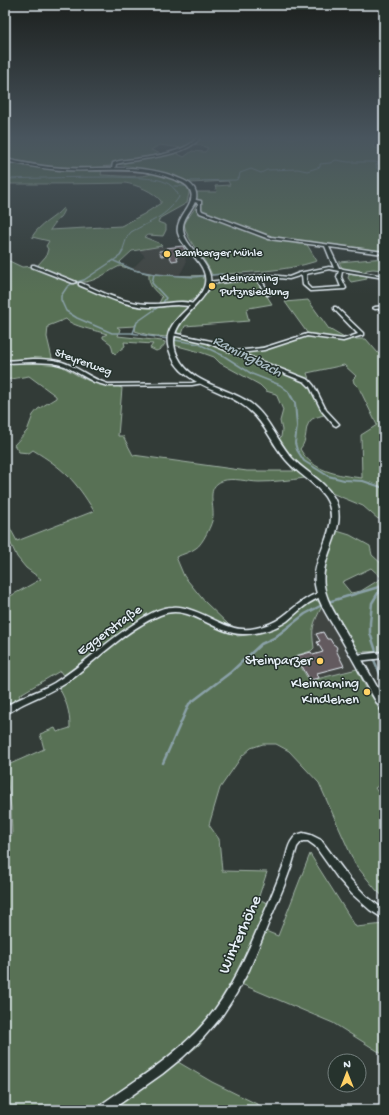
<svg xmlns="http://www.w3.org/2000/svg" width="389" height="1115" font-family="'Gochi Hand',sans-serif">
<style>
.built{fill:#414443}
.green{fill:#597155;stroke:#a0b1a6;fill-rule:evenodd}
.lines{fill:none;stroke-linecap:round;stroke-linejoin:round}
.stream-far3{stroke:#8aa1a8;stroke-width:1}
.stream-far2{stroke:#8aa1a8;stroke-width:1.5}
.stream-far1{stroke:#8aa1a8;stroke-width:2}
.stream{stroke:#8aa1a8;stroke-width:2.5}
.building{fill:#645a5f;stroke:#e8f1f8}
.minor-casing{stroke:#e8f1f8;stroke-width:3}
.major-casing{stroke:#e8f1f8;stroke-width:3}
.minor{fill:#26332d;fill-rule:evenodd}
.major{fill:#26332d;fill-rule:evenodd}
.poi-dot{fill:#ffd166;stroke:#26332d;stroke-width:1.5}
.labels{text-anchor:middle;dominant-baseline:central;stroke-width:3;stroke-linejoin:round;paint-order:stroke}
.far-poi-label{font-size:12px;fill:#e8f1f8;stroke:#26332d;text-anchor:start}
.far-street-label{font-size:12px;fill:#e8f1f8;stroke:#26332d}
.street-label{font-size:14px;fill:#e8f1f8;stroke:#26332d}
.poi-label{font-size:14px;fill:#e8f1f8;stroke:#26332d;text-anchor:end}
.water-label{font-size:15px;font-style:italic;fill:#a9bbc2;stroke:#26332d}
.near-street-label{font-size:17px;fill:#e8f1f8;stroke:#26332d}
</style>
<rect width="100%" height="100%" fill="#323b37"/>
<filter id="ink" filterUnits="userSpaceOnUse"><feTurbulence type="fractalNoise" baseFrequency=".025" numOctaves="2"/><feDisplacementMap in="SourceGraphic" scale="8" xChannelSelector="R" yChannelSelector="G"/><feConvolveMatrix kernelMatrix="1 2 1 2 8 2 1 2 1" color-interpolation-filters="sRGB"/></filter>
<g filter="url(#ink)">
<!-- built -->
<path class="built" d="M102,169l7,1 5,2 12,-3 25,3 2,2 -9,2 -44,-1z
M183,245l5,11 -3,2 1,5 -7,13 -21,-2 -26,-5 13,-13 -6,-6 9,-2z
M322,606l3,1 32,62 -47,12 -15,-25 16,-5 3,-3 -3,-17 2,-8z"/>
<!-- green -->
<path class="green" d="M5,138h192v2l-14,8 -24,-3 -8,5 10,4 -45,8 -6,4 -24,2 -43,-2 -38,-7z
M214,138h161l-2,9 11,4v103l-78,-11 11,18c-34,11 -70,11 -105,14 -7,-19 -24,-30 -28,-51l11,-16 2,-16h20l-2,-6 15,-1 -2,-4 -38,2 -31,-12 -42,-7 2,-1 55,-11 10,5 8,-6 13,1 3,-4 -13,-4 5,-4 10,1z
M10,162l49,8 43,-1 -1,6c11,0 43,4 52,-2l-2,-1 20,5 17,10 1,6 -2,10 -27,15 -2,4 8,3v5l-3,6 -15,-1 -4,2 15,6 3,3 -30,5 -12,11c9,14 70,15 86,13 0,27 -25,32 -48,30l4,-8c-8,-7 -14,-11 -13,-23l-29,-8c-16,7 -28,20 -46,15l-2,1 66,24 24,1 21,-2 6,1 -13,13 -7,15 -3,3 -18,-2 -13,-4 1,-7 -1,2 -18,1 3,2 -2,7 44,5 3,1c0,4 -5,8 -9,9l-6,-3 3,-4 -29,-2 1,4 -10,8 -2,-2 -2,-8 -8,-6v-2l4,-2c-9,-3 -36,-8 -41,-15l-18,7 -1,11 6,25c12,5 22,13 34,18 12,5 25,3 35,8l-4,48h5l10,19 114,16h47l-22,-28 2,1 21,24 10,10c-15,2 -31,4 -46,4 -11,0 -26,-5 -37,-1 -16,6 -8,23 -9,35 0,7 -11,29 -17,32 -5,4 -13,6 -20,9l8,19 21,26 24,23 4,1 4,10c32,-2 51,-18 77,-36l4,1 4,5c-9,19 -11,21 -8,42l-3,3 -16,5 14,25 48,-12 10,21 -2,1 2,3 2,-1 15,19v70l-9,6 9,13v96l-7,-6 -22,-27 -36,-81 -30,-32 -13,-7h-13l-12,4 -9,8 -22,32 -11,37 10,14 3,32 45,1 -9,27 10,4 -10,25 20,8 32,-82 46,73 28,-3v131l-51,-32 -92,-39 -20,32 -22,29 -21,17 34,20 57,28h-264v-272l7,-3 -1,-27 -6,-49 3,6 36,-16 -4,-15 15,-6 2,4 13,-4c0,-17 -4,-28 -12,-42l9,-5 -7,-10 -41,24 2,4 -16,10v-110l36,-20 -15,-11 -9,-11 -12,-26v-12l12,22 77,-30c-19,-31 -30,-42 -61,-61l-4,3 -10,-1 -5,-7 13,-14 6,-16 5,-6 18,-11v-2l-27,-20 -24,4v-121l17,8 15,-1 9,-10 2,-7 -2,-3 3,-5 -17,-4c7,-13 22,-18 31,-29l1,2c-3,8 -10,13 -14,20l71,-4 23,-12 17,-11v-2c-8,-10 -24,-16 -36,-18 -40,1 -80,1 -120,1v-19z
M384,258v12l-11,-1 -7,1 1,9 -16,3 -3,-4 1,-3 -1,-3c-5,-1 -7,-6 -9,-10z
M256,279l16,25 -23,4 -3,2 3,11 -64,5 -3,8 24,6 29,11 32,-5 41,-12 -23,-32 23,-2 21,29 17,10h20l18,21v157l-6,2 -15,-13 -34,-14 -42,-38 -9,-14 3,-3 1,-7 -2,-9 3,-11 -7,-16 -10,-3 -6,-6 -40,-22 -6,-6 -14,-5 -26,-7c-1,-23 22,-40 37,-56l1,-5zM344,365l12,11 -3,3 1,4 5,5 18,37 -16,10 1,43c-24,-3 -49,-6 -62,-29 9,-10 3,-21 11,-29 3,-3 12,-4 17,-7l-19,-34 -2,-6z
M337,531l13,4 20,11 2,9 12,11v85l-24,1 -4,-2c-12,-15 -35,-59 -34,-78 1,-14 9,-29 15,-41zM371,568l11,10 -21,13 -10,2 -9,-11z"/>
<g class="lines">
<!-- stream-far3 -->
<path class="stream-far3" d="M5,179c37,-1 74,-2 111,-2 14,1 29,0 43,3 9,2 17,8 20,17 -13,20 -28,24 -48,35l-4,5 -5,15
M174,186h11l6,-5 45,-1 3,-2 1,-5 11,-4 10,4 6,-3 31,-1 9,2 13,-4v-3l10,-1 6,-3 12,2h27l4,1 -3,2 1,4h7"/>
<!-- stream-far2 -->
<path class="stream-far2" d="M123,251l-3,5 -36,24 -11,3 -6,4 -6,9v4l5,11 11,7 35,15h19l68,11 25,12 28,18 28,11 8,6 3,6
M114,261l20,9 20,4 -2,9 14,15 -4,6
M154,274l40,3 28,-3
M133,333l4,-11 20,-14"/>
<!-- stream-far1 -->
<path class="stream-far1" d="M291,396l4,7 2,23 -2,17 2,7 7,11 24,15 16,4 19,1 21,7"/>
<!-- stream -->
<path class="stream" d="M384,583l-12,20 -2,20v10l6,18 -2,9 10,23
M328,602l54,-16
M163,763l26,-59 42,-32 30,-28 13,-6 31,-24 19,-10"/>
</g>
<!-- building -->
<path class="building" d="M183,246l3,6 -11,1 3,7 -6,1 -3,-6 -8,1 -2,-5 8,-1 -1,-2z
M323,632l4,7h3l3,5 3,2 1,2 -1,2 8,16 -27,7 2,5 -9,2 -14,-24 15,-4 2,3 10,-3 -6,-10 3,-1 -4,-7z"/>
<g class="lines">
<defs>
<path id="minor" d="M197,138h3c-15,19 -58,20 -80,25l-4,1 -1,5 -3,-1 1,-5c7,-3 14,-3 22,-4 17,-2 51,-7 62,-21z
M191,199l10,2v8l1,2 69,26 113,15v2l-55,-7 10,21h2l2,1 41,7v2l-42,-7 -1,6 5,11 -1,1 -35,2 -7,-6 -1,-10 -13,4 -21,-2 -8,1 10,16 -2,1h-1l-11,-16 -49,5 -1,-1 2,-1 60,-7 21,2 10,-4 30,-6 5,1 -9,-22 -56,-7 -69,-26 -3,-4 1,-6 -7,-2zM329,269l10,2 -2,6 4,10 -30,2 -4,-4 -1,-11z
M32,265h2l42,17 -3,1 -41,-16z
M79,283h2c18,8 36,17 56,20 6,1 12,1 18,1 13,0 29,-5 40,1 -4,2 -12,0 -18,0 -9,0 -18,2 -28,2 -25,-1 -47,-12 -70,-22z
M384,306v2l-9,1 -2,-1 2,-1z
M334,307h2l27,26v2l-20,6 -36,-5 -43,14 -24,3 69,27 5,6 12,24 13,14 -3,2 -2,-1 -12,-14 -12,-24 -5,-5 -97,-39 -36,-8 -2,-1 2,-1 39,8 24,10 28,-3 44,-14 36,5 15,-5 -24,-25z
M33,359c9,0 19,0 29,3 16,5 29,17 46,22l84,-1 9,-2 2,1v1l-11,2 -84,1 -14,-4 -29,-16 -12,-3 -20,-1 -28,1v-2z
M322,592h2l1,2 -1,2c-15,4 -25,15 -37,25 -12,8 -29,13 -43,13 -30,1 -54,-32 -84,-19 -33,14 -60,42 -88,63 -15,11 -32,18 -49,26 -6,3 -12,8 -18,10v-7c15,-10 33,-15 49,-24 29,-18 54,-43 83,-61 10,-7 23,-15 36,-15 6,-1 12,1 18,3 23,7 39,24 65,18 9,-2 18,-5 26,-11 14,-10 22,-20 40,-25z
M384,652v6l-27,3 -2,-1 -1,-2 1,-2 2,-1z
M303,833l8,2 10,5 29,39 16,17 18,14v9l-14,-9 -18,-16 -15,-17 -22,-31 -7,-5h-5l-2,1 -4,5 -5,17 -8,22 -35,84 -13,24 -15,23 -18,21 -20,19 -21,17 -51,36h-13l1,-4c37,-26 77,-50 107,-85 25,-30 41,-67 56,-103 8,-18 15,-36 22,-54 3,-8 3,-18 9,-25 2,-4 6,-5 10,-6z"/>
<path id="major" d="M5,159c19,4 38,8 57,9 38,2 74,-5 111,8 7,3 16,5 21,12 11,19 -22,28 -7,53 9,15 32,31 20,50 -13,22 -44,36 -29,66 13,27 49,30 72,46 19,14 27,38 42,55 13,14 33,23 42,40 16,30 -15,57 -10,88 3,18 15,33 23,48 13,21 24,43 37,65v12l-3,-1c-14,-24 -27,-49 -41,-73 -9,-16 -22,-33 -25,-52 -4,-31 29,-59 10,-88 -10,-15 -27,-23 -39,-37 -14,-16 -21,-37 -37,-50 -25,-23 -70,-23 -80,-61 -9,-28 27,-40 35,-62 8,-22 -21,-36 -26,-54 -4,-17 23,-31 10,-46 -4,-5 -12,-7 -18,-9 -35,-13 -71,-6 -107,-8 -20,-1 -39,-5 -58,-9z"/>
</defs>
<!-- minor casing -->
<use href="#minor" class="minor-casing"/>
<!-- major casing -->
<use href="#major" class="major-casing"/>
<!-- minor -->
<use href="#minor" class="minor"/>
<!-- major -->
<use href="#major" class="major"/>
</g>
</g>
<!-- sky -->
<linearGradient id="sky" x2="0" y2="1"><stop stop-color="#1c201e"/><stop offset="0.47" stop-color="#49555e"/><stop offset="1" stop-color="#49555e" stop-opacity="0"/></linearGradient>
<rect width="389" height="294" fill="url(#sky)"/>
<!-- markers -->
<g class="poi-dot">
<circle cx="167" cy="254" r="4"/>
<circle cx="212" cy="286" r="4"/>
<circle cx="320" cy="661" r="4"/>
<circle cx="367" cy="692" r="4"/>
</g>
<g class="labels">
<!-- far-poi labels -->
<g class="far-poi-label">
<text x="175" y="254">Bamberger Mühle</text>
<text x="220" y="279">Kleinraming<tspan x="220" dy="14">Putznsiedlung</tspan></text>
</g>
<!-- far-street labels -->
<g class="far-street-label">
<text transform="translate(83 363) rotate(20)">Steyrerweg</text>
</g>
<!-- street labels -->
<g class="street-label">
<text transform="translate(110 631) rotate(-36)">Eggerstraße</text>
</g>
<!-- poi labels -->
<g class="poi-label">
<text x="312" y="661">Steinparzer</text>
<text x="359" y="684">Kleinraming<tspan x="359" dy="16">Kindlehen</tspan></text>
</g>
<!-- water labels -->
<g class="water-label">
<text transform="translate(247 357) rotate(27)">Ramingbach</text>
</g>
<!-- near-street labels -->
<g class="near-street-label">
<text transform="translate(241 935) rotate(-66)">Winterhöhe</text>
</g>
</g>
<!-- margin -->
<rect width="389" height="1115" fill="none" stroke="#26332d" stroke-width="20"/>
<rect x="10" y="10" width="369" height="1095" fill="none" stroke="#e8f1f8" stroke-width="1.5" filter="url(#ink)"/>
<!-- north arrow -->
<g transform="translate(347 1073)"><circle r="19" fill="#26332d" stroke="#747f7e"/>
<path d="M0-3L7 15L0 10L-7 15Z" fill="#ffd166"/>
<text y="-6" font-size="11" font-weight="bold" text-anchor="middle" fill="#e8f1f8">N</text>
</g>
</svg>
